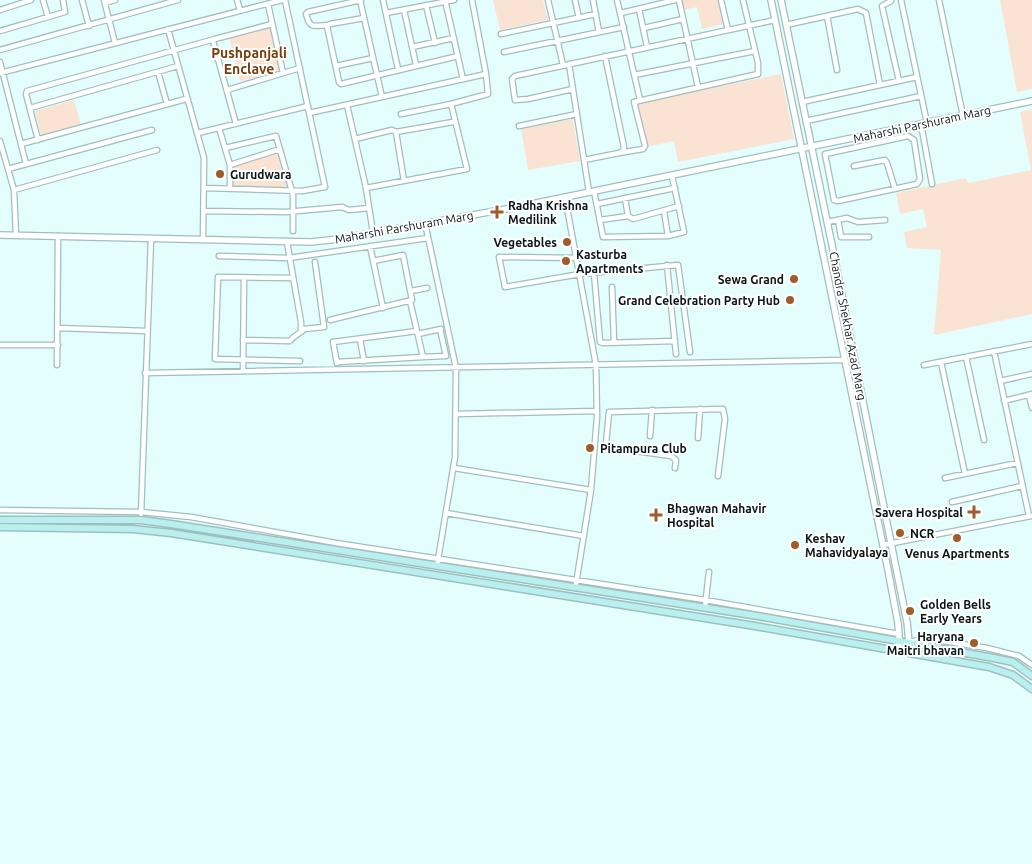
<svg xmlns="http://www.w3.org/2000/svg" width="1032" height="864" font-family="Ubuntu,sans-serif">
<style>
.green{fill:#fbe3d4}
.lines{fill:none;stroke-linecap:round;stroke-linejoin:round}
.minor-casing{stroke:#9fbfbe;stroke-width:7}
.tertiary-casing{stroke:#9fbfbe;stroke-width:8}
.secondary-casing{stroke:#9fbfbe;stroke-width:9}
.minor{stroke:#fff;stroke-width:4.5}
.tertiary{stroke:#fff;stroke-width:5.5}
.secondary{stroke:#baefef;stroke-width:6}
.poi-dot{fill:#a05d2b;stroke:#fff;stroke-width:2}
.labels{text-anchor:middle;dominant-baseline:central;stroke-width:4;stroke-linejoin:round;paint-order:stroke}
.street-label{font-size:12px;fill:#0a1615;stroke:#fff}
.poi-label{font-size:12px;font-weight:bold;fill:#0a1615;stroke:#fff;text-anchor:start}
.neighbourhood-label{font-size:14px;font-weight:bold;fill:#783d0b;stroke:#fff}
</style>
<rect width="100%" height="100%" fill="#e4fefd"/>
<!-- green -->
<path class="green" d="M493,0h50l5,20 -48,10z
M681,0h37l5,24 -21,5 -5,-22 -14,3z
M1000,0h32v89l-15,3z
M271,27l10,44 -41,10 -11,-44z
M781,74l13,65 -116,23 -4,-21 -28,6 -9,-44z
M74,100l7,25 -40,10 -6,-24z
M1032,109v205l-98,21 7,-85 -34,-2 -3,-16 23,-5 -4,-18 -23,5 -4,-21 70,-15 2,5 63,-13 -11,-58z
M573,119l7,42 -52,9 -7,-41z
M279,153l8,35 -55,-3v-19z"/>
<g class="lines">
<defs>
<path id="minor" d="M43,0l5,17
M82,0l7,26
M104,0l11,43
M237,0l3,10
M360,0l22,97
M383,0l15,69
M445,0l18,79
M548,0l15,65
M575,0l4,18
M593,0l6,32
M617,0l23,100
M679,0l19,87
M721,0l7,30
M901,0l26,123
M939,0l24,116
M891,1l-9,5 17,75
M105,3l10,-3
M268,4l15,69
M426,5l9,38
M639,9l8,38
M0,10l31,-10
M404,10l12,55
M386,13l68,-13
M621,13l54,-13
M827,16l10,54
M364,18l-34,6 -3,2 12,56 2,2 117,-28
M328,25c-15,1 -18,4 -22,-11l2,-2 53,-12
M786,25l72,-16 8,4 14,72
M644,28l39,-9
M168,29l36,129 -1,82
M0,31l65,-19 -2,-12
M501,34l95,-20
M412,47l42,-9
M0,50l178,-50
M504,52l120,-25
M0,62l26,102
M569,64l20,128
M336,66l37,-8
M158,72l9,32
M0,73l282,-73
M634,75l121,-24
M573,89l-45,10 -13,1 -3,-21 3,-3 260,-56
M227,90l73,-22
M802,102l115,-25
M347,105l19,83 7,45
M30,108l148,-42
M309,113l177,-39
M401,114l50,-10
M806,121l115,-25
M236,124l-23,-83 2,-2 57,-15
M921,124l11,60
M519,126l58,-12
M219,128l11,37v23
M198,133l110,-27
M908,136l6,4 6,39 -3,5 -79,17 -4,-1 -9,-46z
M355,139l37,-9 4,2
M38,140l-12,-46 1,-3 188,-52
M0,141l14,49 2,45
M21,144l165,-45
M225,148l51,-12 17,59v36
M619,153l24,-4 2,-3 -11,-44 124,-28v-11l-15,-63
M584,160l35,-7 4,-2 1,-4 -19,-91
M230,165l50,-16
M854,166l31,-6 2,3 8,26
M8,169l144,-39
M404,181l-8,-49 57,-10 2,-2 -4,-16 37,-10 -2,-20 -14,-74
M204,188l98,3 23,-4 -40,-187
M366,188l101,-19 -12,-49
M14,190l143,-40
M594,191l9,46 65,-1 16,-4 -12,-56
M565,197l31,168 1,52 -6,73 -15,94
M625,198l3,18
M597,204l78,-16
M204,211l82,1 56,-5 7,3 20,-2
M664,211l4,25
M600,220l28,-4 5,3 46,-13
M838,220l3,17h28
M827,222l20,-4 11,4 27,-2
M425,223l31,145 -1,89 -18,109
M287,242l14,80v10
M370,246l13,62
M219,256l70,2 139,-20
M577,258l-78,-1 6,30 75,-13 98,-9 12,87
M667,265l9,89
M594,273l6,69 3,1 72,-2
M292,278l-74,-1 -3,82 85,2
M612,287l2,55
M411,291l16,-3
M330,320l82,-20 -9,-45 -30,6
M58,328l89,3
M418,334l23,-5
M360,339l4,22
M243,340l47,1c4,-6 10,-7 14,-12l20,-2 -9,-65
M0,345h58
M994,351l35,165
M423,357l23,-1 -6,-27
M966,357l18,83
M337,362l86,-5 -13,-56
M941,362l24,112
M337,363l-4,-21 84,-11
M57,365l1,-129
M924,365l108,-21
M243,371l1,-93
M145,373l700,-13
M1000,381l32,-7
M1029,395l3,13
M1004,401l28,-7
M456,414l140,-3
M650,436l2,-26
M698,438l2,-29
M454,468l137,22
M675,468l1,-8 -5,-4 -64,-9 -1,-3 3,-32 114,-3 2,10 -7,57
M945,478l72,-15
M952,502l70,-16
M0,510l141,2 50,5 145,26 369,57 194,34
M446,513l138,23
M141,514l10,-275
M883,545l148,-29
M705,607l4,-35
M911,642l13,-4 63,10 32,8 13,9"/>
<path id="tertiary" d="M771,0l116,565 11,58 2,28
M781,0l51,245 59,298 16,79 3,31
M0,235l311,7 28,-3 178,-32 515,-106"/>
<path id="secondary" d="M0,520h141l30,4 587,92 236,42 19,4 19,14
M0,527l133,2 38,4 584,93 234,41 24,8 19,14"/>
</defs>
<!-- minor casing -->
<use href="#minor" class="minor-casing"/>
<!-- tertiary casing -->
<use href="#tertiary" class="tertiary-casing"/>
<!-- secondary casing -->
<use href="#secondary" class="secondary-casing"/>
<!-- minor -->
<use href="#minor" class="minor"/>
<!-- tertiary -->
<use href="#tertiary" class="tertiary"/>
<!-- secondary -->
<use href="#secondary" class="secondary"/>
</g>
<!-- markers -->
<g class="poi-dot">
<circle cx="220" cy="174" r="5"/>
<path d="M494.5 204.5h5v5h5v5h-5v5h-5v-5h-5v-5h5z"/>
<circle cx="567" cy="242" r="5"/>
<circle cx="566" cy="261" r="5"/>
<circle cx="794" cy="279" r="5"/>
<circle cx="790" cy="300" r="5"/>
<circle cx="590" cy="448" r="5"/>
<path d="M971.5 504.5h5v5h5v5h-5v5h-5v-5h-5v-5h5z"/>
<path d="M653.5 507.5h5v5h5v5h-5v5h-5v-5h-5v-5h5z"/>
<circle cx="900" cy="533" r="5"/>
<circle cx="957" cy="538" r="5"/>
<circle cx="795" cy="545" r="5"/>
<circle cx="910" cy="611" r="5"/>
<circle cx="974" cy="643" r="5"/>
</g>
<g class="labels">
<!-- street labels -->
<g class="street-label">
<text transform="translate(922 124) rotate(-12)">Maharshi Parshuram Marg</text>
<text transform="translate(404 227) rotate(-10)">Maharshi Parshuram Marg</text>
<text transform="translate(848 326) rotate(79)">Chandra Shekhar Azad Marg</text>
</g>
<!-- poi labels -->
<g class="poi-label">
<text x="230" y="174">Gurudwara</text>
<text x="508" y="205">Radha Krishna<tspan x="508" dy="14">Medilink</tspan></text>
<text x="557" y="242" text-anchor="end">Vegetables</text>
<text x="576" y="254">Kasturba<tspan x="576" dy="14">Apartments</tspan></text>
<text x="784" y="279" text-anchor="end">Sewa Grand</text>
<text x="780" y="300" text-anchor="end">Grand Celebration Party Hub</text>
<text x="600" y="448">Pitampura Club</text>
<text x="667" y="508">Bhagwan Mahavir<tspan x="667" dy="14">Hospital</tspan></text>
<text x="963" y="512" text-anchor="end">Savera Hospital</text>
<text x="910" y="533">NCR</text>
<text x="805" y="538">Keshav<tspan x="805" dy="14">Mahavidyalaya</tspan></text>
<text x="957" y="553" text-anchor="middle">Venus Apartments</text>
<text x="920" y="604">Golden Bells<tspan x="920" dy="14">Early Years</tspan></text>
<text x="964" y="636" text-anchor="end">Haryana<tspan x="964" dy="14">Maitri bhavan</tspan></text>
</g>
<!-- neighbourhood labels -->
<g class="neighbourhood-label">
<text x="249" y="53">Pushpanjali<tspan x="249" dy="16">Enclave</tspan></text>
</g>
</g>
</svg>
